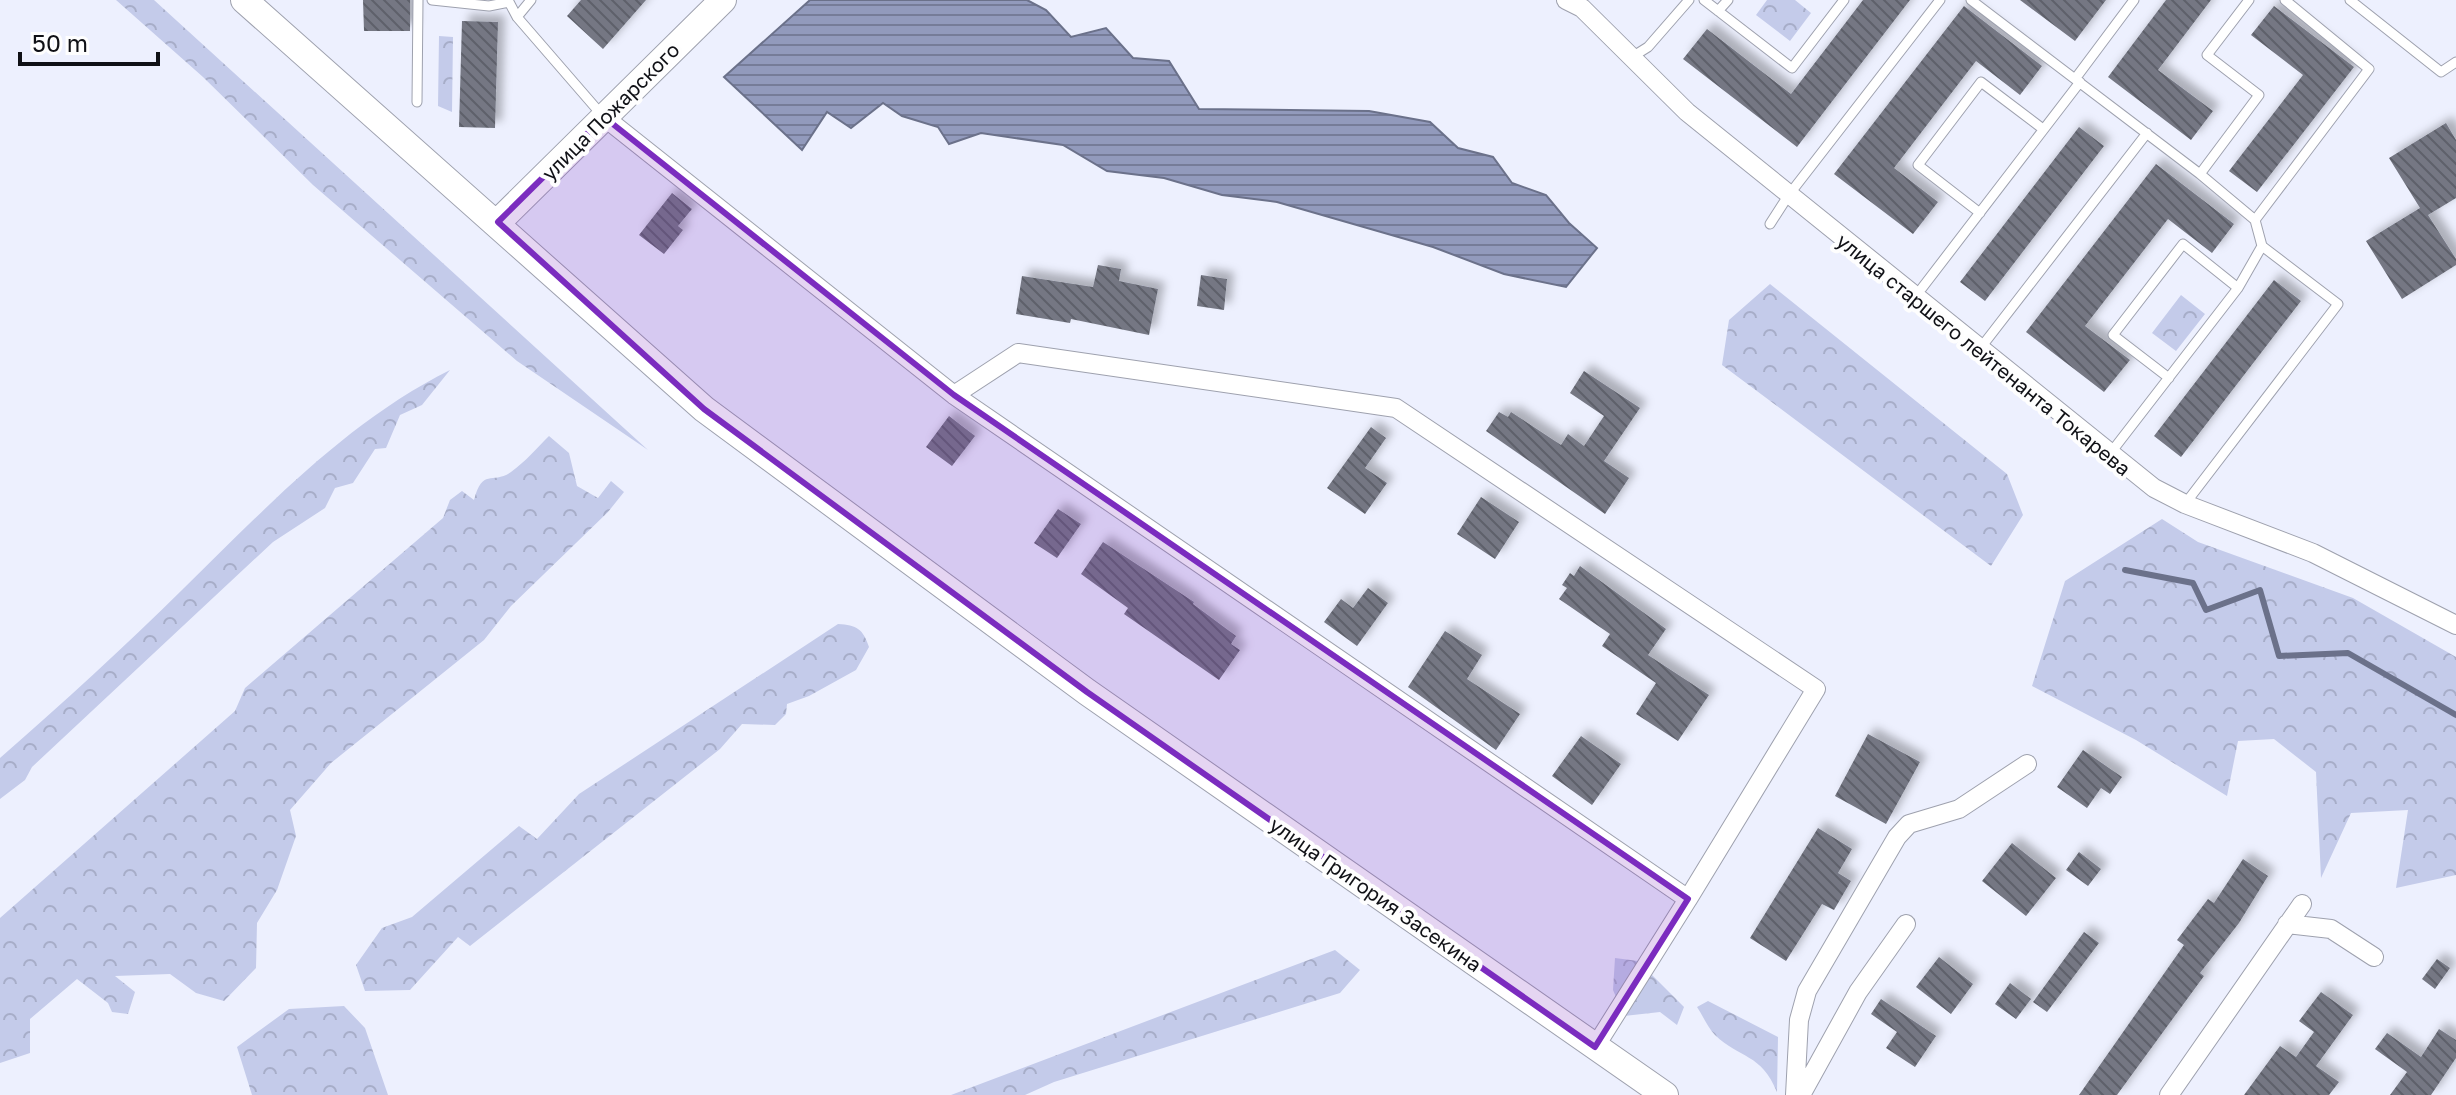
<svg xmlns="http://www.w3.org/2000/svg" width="2456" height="1095" font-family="'Golos Text',sans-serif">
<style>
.forest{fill:url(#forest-crowns)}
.water{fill:url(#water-rules);stroke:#6b718a;stroke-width:2}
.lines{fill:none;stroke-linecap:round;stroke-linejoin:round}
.stream{stroke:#6b718a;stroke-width:6}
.building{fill:url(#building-back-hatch);filter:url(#shadow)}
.lane-casing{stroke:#9ea1ae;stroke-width:11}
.street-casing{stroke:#9ea1ae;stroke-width:20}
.secondary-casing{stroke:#9ea1ae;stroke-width:28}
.lane{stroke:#fff;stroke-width:9}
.street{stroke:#fff;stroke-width:18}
.secondary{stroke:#fff;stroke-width:26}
.marked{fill:#7b2cbf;fill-opacity:0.2;stroke:#7b2cbf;stroke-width:6;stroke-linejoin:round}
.labels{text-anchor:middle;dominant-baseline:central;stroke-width:8;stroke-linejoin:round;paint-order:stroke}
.street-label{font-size:20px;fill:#101116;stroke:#fefefe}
</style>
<defs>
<pattern id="forest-crowns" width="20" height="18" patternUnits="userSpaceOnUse" patternTransform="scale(2)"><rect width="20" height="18" fill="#c4cbea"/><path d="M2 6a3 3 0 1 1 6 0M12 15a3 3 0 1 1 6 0" fill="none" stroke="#a7adc8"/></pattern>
<pattern id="water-rules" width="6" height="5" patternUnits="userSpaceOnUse" patternTransform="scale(2)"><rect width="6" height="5" fill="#929abc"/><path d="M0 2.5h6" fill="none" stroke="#767c98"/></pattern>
<pattern id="building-back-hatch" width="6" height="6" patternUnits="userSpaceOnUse" patternTransform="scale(2)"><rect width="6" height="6" fill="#747783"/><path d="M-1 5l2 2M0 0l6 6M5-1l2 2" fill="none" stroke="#5e606a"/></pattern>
<filter id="shadow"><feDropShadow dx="7" dy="-7" stdDeviation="4" flood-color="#0004"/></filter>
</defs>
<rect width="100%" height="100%" fill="#edf0fe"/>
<!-- forest -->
<path class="forest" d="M116,0h38l494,450 -131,-89 -204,-176 -110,-108z
M1767,0h28l16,13 -21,28 -34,-26z
M439,36l14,1 -1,75 -14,-6z
M1770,284l237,190 16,41 -32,51 -269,-201 7,-45z
M2181,295l24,19 -29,37 -24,-18z
M450,370l-28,35 -22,10 -14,33 -11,1 -22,34 -18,5 -10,20 -52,34 -241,225 -7,13 -25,19v-41c63,-55 124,-111 183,-169 83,-81 163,-167 267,-219z
M549,436l20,17 8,33 21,12 13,-17 13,11 -16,20 -97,94 -27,34 -153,123 -41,47 6,26 -19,54 -20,33 -1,45 -32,33 -28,-8 -26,-19 -55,2 20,16 -7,22 -16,-2 -4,-9 -31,-24 -47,40v34l-30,10v-145l235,-207 10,-23 198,-170 7,-18 12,-9 12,9c9,-33 18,-15 37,-28 14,-10 26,-24 38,-36z
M2162,519l36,23 155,56 103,59v218l-60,13 12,-78 -57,3 -30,65 -5,-106 -42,-33 -36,2 -11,55 -91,-56 -104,-54 33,-105z
M838,624c19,1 25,5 31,23l-13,23 -47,26 -22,8 -1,10 -11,11 -33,-1 -22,25 -250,197 -12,-9 -48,53 -45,1 -9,-26 26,-37 30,-11 107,-91 18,13 42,-45z
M1335,950l25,20 -20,23 -286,89 -29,13h-74z
M1615,958l23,3 46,46 -7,18 -17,-13 -36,4 -11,-26z
M1708,1001l70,36 -1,55c-16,-39 -37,-33 -62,-57 -7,-7 -12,-19 -18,-28z
M344,1006l21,22 23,67h-136l-15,-48 52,-38z"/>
<!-- water -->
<path class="water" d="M810,0h217l19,10 25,27 35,-9 27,30 36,3 30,48 170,2 61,11 28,26 35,9 19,26 34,12 23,28 28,25 -31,39 -62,-13 -71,-27 -156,-45 -55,-7 -58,-17 -57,-7 -44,-26 -82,-12 -32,11 -11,-17 -36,-11 -19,-13 -32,25 -24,-16 -25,38 -78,-73z"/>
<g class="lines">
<!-- stream -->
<path class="stream" d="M2125,570l68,13 13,27 54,-20 19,66 69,-3 108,62"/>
</g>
<!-- building -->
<path class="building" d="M363,0h47v31h-46z
M581,0h65l-43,49 -36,-33z
M1863,0h47l-113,147 -114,-88 24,-30 84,65z
M2020,0h86l-31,41z
M2166,0h45l-53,70 55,41 -22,29 -83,-63z
M1964,6l78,60 -22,29 -44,-34 -82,107 44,34 -25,32 -79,-60z
M2274,6l80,61 -97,125 -28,-21 74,-96 -52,-40z
M462,21l36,1 -3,106 -36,-1z
M2446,123l10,17v58l-28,17 28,44v6l-54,34 -36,-58 54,-33 -31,-50z
M2079,127l25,19 -119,155 -25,-19z
M2156,164l78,60 -22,29 -44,-34 -83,107 45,34 -26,32 -78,-60z
M672,193l20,16 -14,17 5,4 -19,24 -25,-19z
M1098,265l23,4 -2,12 39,8 -9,46 -78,-16 -1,4 -54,-9 6,-38 71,11z
M1201,275l26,4 -3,31 -27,-4z
M2274,280l27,21 -120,156 -27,-21z
M1584,371l56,37 -36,53 25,17 -24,36 -119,-83 13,-19 9,5 3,-5 50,33 7,-11 16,12 20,-30 -34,-23z
M949,416l26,20 -23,30 -26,-19z
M1371,427l15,11 -21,30 22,15 -22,31 -38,-26z
M1481,497l38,25 -24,37 -38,-25z
M1058,509l23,15 -24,34 -23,-15z
M1103,542l91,60 -1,2 43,32 -5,8 9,6 -21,30 -95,-66 4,-6 -47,-34z
M1580,566l86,63 -18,26 61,40 -31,46 -42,-27 20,-31 -54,-37 8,-12 -51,-35 8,-11 -5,-3 8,-12 4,3z
M1368,588l20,15 -31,43 -33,-24 17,-23 12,9z
M1445,631l37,24 -15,24 53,35 -24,36 -88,-63z
M1868,734l52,28 -34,62 -51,-28z
M1581,736l40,28 -29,41 -40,-29z
M2083,750l39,27 -12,17 -9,-6 -14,20 -30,-21z
M1818,828l34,21 -14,24 13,8 -17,29 -12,-6 -36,57 -36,-23z
M2012,843l44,35 -30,38 -44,-35z
M2079,852l22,17 -13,17 -22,-16z
M2243,859l25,17 -29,47 -39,50 4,3 -87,119h-38l105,-150 -7,-5 31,-41 6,4z
M2084,932l15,11 -52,69 -14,-10z
M1939,957l34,27 -22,30 -35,-27z
M2437,959l13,9 -15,21 -13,-10z
M2010,983l21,16 -15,20 -21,-15z
M2321,992l32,23 -37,51 23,16 -10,13h-85l36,-49 16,11 18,-25 -15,-11z
M1881,999l55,37 -21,31 -29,-19 11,-16 -26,-18z
M2439,1029l17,11v18l-25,37h-41l17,-23 -32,-23 12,-16 34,24z"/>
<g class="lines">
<defs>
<path id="lane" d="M432,0l57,6 20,-4
M508,0l9,17 84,97
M1704,0l88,68 52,-68
M1971,0l229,174 55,46 7,26
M2350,0l91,72 15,-10
M1718,11l10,-11
M517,17l14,-17
M1632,57l16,-10 41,-47
M2075,79l59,-79
M417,102l1,-102
M2200,174l59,-79 -52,-40 42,-55
M1980,213l-62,-48 63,-83 62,47
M2255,220l114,-151 -84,-69
M1770,224l18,-28 152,-196
M1922,288l158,-206
M1979,350l168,-217
M2169,378l-56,-43 70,-91 55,44
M2109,455l129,-167 24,-42 76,58 -153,200"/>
<path id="street" d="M1566,0l16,8 105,104 467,376 31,16 128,49 143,72
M604,117l350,278 734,504 128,-210 -420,-281 -378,-55 -64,42
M2287,924l44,5 43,28
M1595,1047l93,-148
M1795,1095l4,-75 8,-29 90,-154 12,-13 50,-15 68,-45
M1801,1095l57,-103 48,-68
M2169,1095l133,-191"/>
<path id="secondary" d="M244,0l460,409 383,283 578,403
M498,222l225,-222"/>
</defs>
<!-- lane casing -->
<use href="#lane" class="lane-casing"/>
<!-- street casing -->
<use href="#street" class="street-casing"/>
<!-- secondary casing -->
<use href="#secondary" class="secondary-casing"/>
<!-- lane -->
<use href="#lane" class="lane"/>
<!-- street -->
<use href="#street" class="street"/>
<!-- secondary -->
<use href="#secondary" class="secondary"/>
</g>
<!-- marked area -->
<path class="marked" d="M604,117l350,278 734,504 -93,148 -508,-355 -383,-283 -206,-187z"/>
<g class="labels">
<!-- street labels -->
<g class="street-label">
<text transform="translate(610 111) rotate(-45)">улица Пожарского</text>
<text transform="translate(1984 354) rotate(39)">улица старшего лейтенанта Токарева</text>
<text transform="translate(1376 894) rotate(35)">улица Григория Засекина</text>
</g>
</g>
<!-- scale -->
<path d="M20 52v12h138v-12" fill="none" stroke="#101116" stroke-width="4"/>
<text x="32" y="52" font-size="24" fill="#101116" stroke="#fefefe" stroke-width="6" paint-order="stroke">50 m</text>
</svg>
